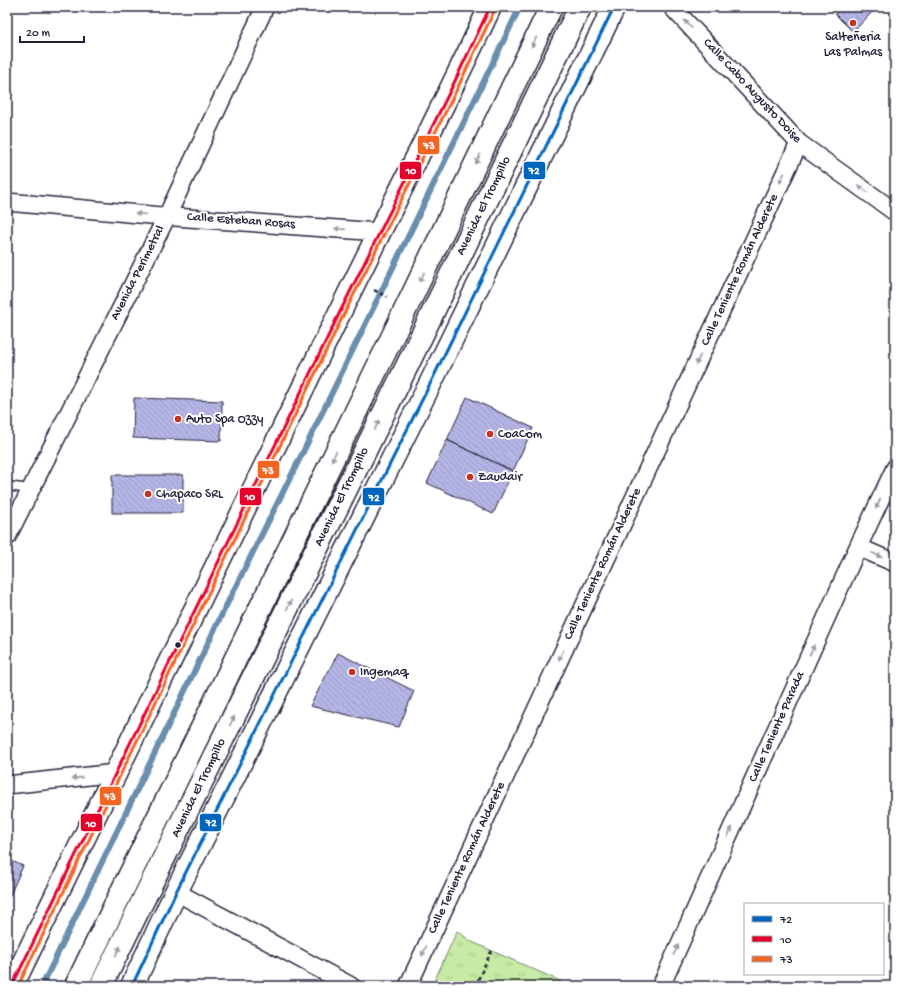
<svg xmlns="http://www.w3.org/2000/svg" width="902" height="993" font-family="'Gochi Hand',sans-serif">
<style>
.park{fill:url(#park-tufts);stroke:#748670}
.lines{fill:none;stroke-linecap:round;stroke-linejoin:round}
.stream{stroke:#698eae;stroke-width:6}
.building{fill:url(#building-back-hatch);stroke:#22223b}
.service-casing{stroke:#22223b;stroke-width:11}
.minor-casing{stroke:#22223b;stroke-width:20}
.primary-casing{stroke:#22223b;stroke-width:25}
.path{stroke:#22223b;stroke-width:2.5;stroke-dasharray:4 3;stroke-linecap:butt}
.service{stroke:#fff;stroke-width:8}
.minor{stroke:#fff;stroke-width:17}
.primary{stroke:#fff;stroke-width:22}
.bus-1-casing{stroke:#fff;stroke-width:6}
.bus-2-casing{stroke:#fff;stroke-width:6}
.bus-3-casing{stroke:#fff;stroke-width:6}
.bus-1{stroke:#0065bd;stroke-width:3}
.bus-2{stroke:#e4002b;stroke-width:3}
.bus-3{stroke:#f26522;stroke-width:3}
.oneway{fill:#9c9ca7}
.poi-dot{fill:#c8321e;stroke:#fff;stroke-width:1.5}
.bus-dot{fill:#22223b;stroke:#fff;stroke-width:1.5}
.labels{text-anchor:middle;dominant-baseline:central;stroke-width:4;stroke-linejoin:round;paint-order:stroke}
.poi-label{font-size:13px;fill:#22223b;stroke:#fff;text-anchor:start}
.street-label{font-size:13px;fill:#22223b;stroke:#fff}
.line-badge{stroke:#fff;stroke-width:1.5}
.badge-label{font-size:11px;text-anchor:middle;font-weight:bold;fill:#fff}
</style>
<defs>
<pattern id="park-tufts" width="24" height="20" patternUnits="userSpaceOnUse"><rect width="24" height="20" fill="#c7eaa4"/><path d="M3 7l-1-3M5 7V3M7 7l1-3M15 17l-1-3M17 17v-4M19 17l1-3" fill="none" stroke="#abc88e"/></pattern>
<pattern id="building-back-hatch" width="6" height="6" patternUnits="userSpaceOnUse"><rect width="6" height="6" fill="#b5b5e6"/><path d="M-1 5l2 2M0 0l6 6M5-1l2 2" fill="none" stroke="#9b9bc6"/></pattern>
</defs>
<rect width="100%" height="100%" fill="#fff"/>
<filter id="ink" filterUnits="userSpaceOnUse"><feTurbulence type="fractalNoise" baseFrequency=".025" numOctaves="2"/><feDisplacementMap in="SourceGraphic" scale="8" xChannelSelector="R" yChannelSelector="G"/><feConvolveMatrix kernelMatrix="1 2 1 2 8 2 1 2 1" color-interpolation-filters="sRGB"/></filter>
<g filter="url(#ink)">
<!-- park -->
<path class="park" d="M457,931l15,11 88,39 5,5h-133z"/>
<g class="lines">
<!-- stream -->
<path class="stream" d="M42,986l182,-376 80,-160 216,-443"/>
</g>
<!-- building -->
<path class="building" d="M842,7h35l-24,25 -18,-18z
M467,397l66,31 -20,43 -66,-31z
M134,398l88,3 -1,40 -88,-3z
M447,440l66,31 -20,43 -66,-31z
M112,475h71v38h-71z
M895,525v18h-1l-1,-13z
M338,653l76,38 -15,36 -89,-21z
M7,859l16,7 -14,31 -2,-1z"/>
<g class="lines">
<defs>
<path id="service" d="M7,486l23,3"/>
<path id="minor" d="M672,7l127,136 96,69
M7,202l154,14 218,16
M7,537l160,-321 98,-209
M858,547l37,16
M7,785l109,-12
M176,892l175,94
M408,986l391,-843
M661,986l197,-439 37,-79"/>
<path id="primary" d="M12,986c109,-223 217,-447 326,-670 50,-103 104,-205 152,-309
M76,986c52,-109 106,-216 158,-324 107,-218 212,-436 317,-655
M101,986l53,-108 253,-512 173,-359
M132,986l44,-94 256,-512 182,-373"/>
</defs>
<!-- service casing -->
<use href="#service" class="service-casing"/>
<!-- minor casing -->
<use href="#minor" class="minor-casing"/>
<!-- primary casing -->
<use href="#primary" class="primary-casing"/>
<!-- path -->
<path class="path" d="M374,290l13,7
M475,986l17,-36
M557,986l3,-5"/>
<!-- service -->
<use href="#service" class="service"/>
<!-- minor -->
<use href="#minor" class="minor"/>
<!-- primary -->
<use href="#primary" class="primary"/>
<defs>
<path id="bus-1" d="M132,986l44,-94 256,-512 182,-373"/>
<path id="bus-2" d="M12,986l326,-670 115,-231 37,-78"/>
<path id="bus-3" d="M18,986l324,-668 116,-231 37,-78"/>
</defs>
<!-- bus-1 casing -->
<use href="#bus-1" class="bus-1-casing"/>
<!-- bus-2 casing -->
<use href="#bus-2" class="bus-2-casing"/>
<!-- bus-3 casing -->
<use href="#bus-3" class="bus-3-casing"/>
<!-- bus-1 -->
<use href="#bus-1" class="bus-1"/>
<!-- bus-2 -->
<use href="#bus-2" class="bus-2"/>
<!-- bus-3 -->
<use href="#bus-3" class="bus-3"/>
</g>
<!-- one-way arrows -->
<defs><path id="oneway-solid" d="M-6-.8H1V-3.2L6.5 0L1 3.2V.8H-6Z"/></defs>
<g class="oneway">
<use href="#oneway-solid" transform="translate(688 24) rotate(-133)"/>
<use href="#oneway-solid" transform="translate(534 42) rotate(116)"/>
<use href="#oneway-solid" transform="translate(478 159) rotate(116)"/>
<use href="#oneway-solid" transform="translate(782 178) rotate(115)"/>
<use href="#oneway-solid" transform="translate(863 189) rotate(-144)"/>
<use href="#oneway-solid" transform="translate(141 214) rotate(-175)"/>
<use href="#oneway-solid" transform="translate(340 229) rotate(-176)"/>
<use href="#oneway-solid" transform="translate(422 277) rotate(116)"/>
<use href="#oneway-solid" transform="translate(698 360) rotate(115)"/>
<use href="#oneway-solid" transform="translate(377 425) rotate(-64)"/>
<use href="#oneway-solid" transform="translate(334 456) rotate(116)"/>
<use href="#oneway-solid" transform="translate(878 504) rotate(115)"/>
<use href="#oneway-solid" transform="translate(877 555) rotate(24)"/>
<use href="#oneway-solid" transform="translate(289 605) rotate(-64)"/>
<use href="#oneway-solid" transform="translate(812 650) rotate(-66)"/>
<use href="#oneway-solid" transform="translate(561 655) rotate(115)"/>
<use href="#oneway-solid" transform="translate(232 721) rotate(-64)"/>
<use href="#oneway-solid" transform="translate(77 778) rotate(174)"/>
<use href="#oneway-solid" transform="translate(730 832) rotate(-66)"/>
<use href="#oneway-solid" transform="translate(676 950) rotate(-66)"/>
<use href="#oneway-solid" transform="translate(118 951) rotate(-64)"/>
<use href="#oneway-solid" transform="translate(424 951) rotate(115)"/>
</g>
</g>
<!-- markers -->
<g class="poi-dot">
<circle cx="853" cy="23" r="4"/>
<circle cx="178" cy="419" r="4"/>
<circle cx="490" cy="434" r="4"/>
<circle cx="470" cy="477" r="4"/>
<circle cx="148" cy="494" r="4"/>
<circle cx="352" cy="672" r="4"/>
</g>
<circle class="bus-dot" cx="178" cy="645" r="3.5"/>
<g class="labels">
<!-- poi labels -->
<g class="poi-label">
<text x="853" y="37" text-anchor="middle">Salteñeria<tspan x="853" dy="15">Las Palmas</tspan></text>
<text x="186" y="419">Auto Spa Ozzy</text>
<text x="498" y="434">CoaCom</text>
<text x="478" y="477">Zaudair</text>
<text x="156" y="494">Chapaco SRL</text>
<text x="360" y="672">Ingemaq</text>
</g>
<!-- street labels -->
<g class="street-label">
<text transform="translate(752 91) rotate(47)">Calle Cabo Augusto Doise</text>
<text transform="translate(484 206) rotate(-64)">Avenida El Trompillo</text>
<text transform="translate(241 221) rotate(4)">Calle Esteban Rosas</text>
<text transform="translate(740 270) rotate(-65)">Calle Teniente Román Alderete</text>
<text transform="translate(138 273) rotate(-63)">Avenida Perimetral</text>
<text transform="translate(342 497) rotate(-64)">Avenida El Trompillo</text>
<text transform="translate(603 564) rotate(-65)">Calle Teniente Román Alderete</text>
<text transform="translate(777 727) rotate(-66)">Calle Teniente Parada</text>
<text transform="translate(199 788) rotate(-64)">Avenida El Trompillo</text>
<text transform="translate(467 858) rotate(-65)">Calle Teniente Román Alderete</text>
</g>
</g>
<g class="line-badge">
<rect x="417" y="135" width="23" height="20" rx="4" fill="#f26522"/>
<rect x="399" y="161" width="23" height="19" rx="4" fill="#e4002b"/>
<rect x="523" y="161" width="23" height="19" rx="4" fill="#0065bd"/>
<rect x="257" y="460" width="23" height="19" rx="4" fill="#f26522"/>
<rect x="239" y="487" width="23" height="19" rx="4" fill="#e4002b"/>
<rect x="362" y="487" width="23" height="19" rx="4" fill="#0065bd"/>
<rect x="99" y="786" width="23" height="20" rx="4" fill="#f26522"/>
<rect x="199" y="813" width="23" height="19" rx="4" fill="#0065bd"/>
<rect x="80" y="813" width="23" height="19" rx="4" fill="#e4002b"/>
</g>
<g class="badge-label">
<text x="429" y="149">73</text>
<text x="411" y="174">10</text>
<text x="534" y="174">72</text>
<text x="268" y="474">73</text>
<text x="250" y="500">10</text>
<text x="374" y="501">72</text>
<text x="110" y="800">73</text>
<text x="211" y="826">72</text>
<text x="91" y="827">10</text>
</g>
<!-- margin -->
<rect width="902" height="993" fill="none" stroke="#fff" stroke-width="24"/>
<rect x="12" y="12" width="878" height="969" fill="none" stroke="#22223b" stroke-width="1.5" filter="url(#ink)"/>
<!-- legend -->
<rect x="744" y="903" width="140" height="72" fill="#ffffff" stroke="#a7a7b1"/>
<rect x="752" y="916" width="20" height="6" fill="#0065bd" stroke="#a7a7b1"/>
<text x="780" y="923" font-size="12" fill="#22223b">72</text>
<rect x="752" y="936" width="20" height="6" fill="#e4002b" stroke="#a7a7b1"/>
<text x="780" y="943" font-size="12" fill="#22223b">10</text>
<rect x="752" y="956" width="20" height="6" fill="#f26522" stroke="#a7a7b1"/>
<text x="780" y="963" font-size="12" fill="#22223b">73</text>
<!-- scale -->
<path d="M20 36v6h64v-6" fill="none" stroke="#22223b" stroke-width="2"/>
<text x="26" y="36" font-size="12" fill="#22223b" stroke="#ffffff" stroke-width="3" paint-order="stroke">20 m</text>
</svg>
